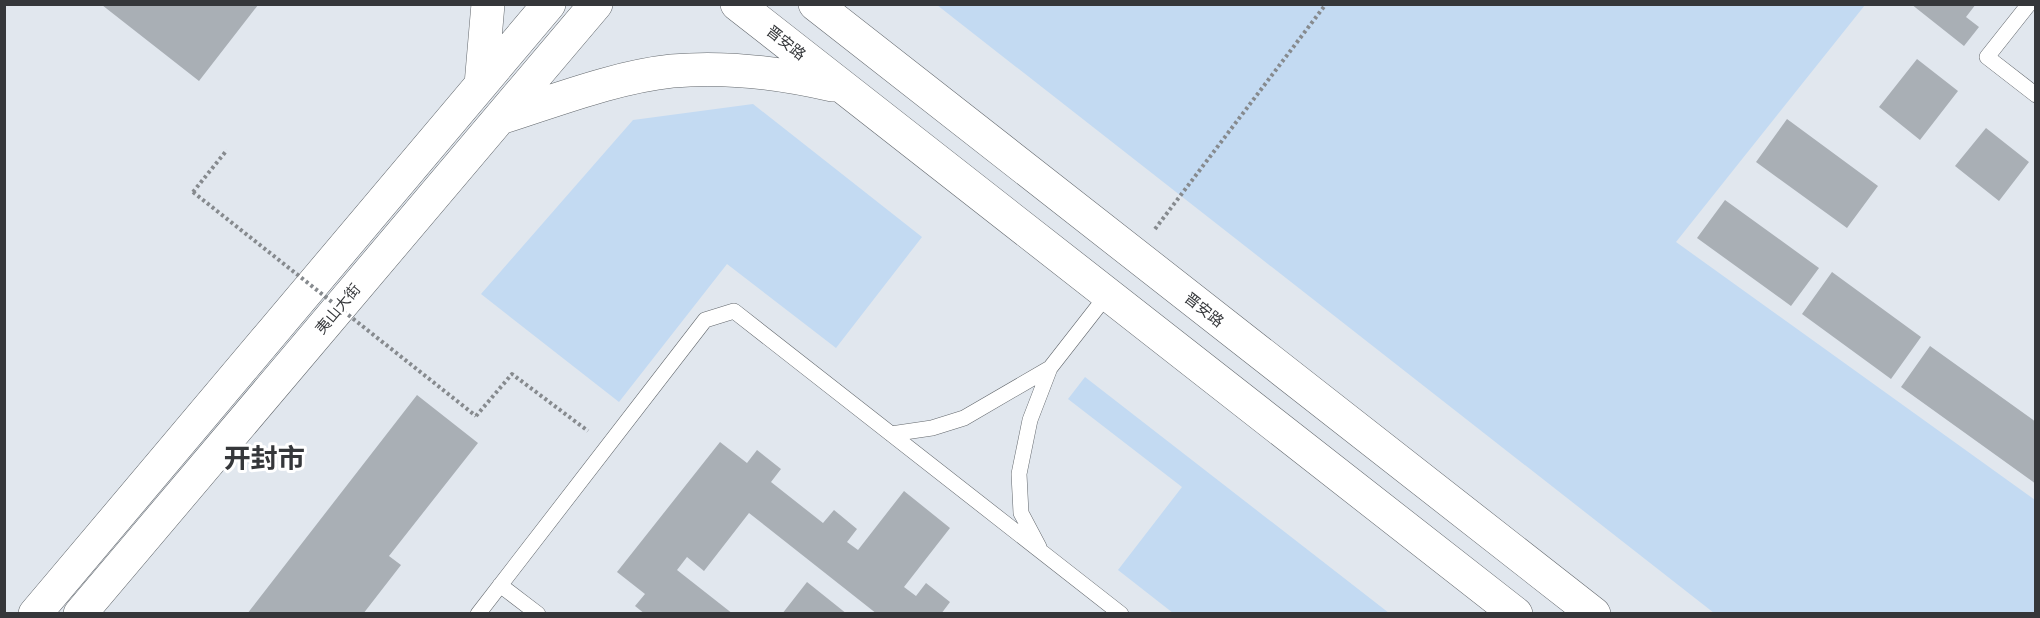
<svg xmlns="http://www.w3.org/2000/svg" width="2040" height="618" font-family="'Times New Roman','Noto Sans SC',serif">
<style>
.green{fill:#c3daf2}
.building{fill:#a9afb5}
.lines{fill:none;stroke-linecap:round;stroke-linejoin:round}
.service-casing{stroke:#62676c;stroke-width:16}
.secondary-casing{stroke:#62676c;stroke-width:34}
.path{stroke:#868a8e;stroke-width:4;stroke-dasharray:3 3;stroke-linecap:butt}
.service{stroke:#fff;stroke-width:15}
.secondary{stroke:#fff;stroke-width:33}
.path-bridge{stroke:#868a8e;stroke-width:4;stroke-dasharray:3 3;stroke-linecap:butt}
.labels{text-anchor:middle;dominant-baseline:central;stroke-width:6;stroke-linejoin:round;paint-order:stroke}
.street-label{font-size:15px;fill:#35373a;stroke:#fff}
.town-label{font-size:27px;font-weight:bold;fill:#35373a;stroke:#fff}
</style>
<rect width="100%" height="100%" fill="#e1e7ee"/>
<!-- green -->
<path class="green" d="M937,5h928l-189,237 359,258v113h-321z
M753,104l169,133 -86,111 -109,-84 -108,138 -138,-108 152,-174z
M1085,377l304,236h-216l-55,-43 64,-83 -114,-88z"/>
<!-- building -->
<path class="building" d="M1911,4h65l-10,13 13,10 -15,19z
M102,5h156l-59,76z
M1917,59l41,32 -38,49 -41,-33z
M1787,119l91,67 -31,42 -91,-66z
M1986,128l43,34 -30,39 -44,-35z
M1725,200l94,68 -28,38 -94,-68z
M1832,272l89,65 -30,42 -89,-65z
M1930,346l106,76v62l-135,-97z
M417,395l61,48 -89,113 12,9 -38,49h-116z
M720,442l27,21 10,-13 24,19 -10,13 52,41 11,-13 23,19 -10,13 11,8 46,-59 46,37 -46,59 12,9 10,-13 24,19 -9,12h-64l-128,-101 -45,58 -17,-14 -10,13 56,44h-88l-10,-8 10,-12 -28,-22z
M807,582l40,32h-65z"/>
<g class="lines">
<defs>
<path id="service" d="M2029,4l-42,53 49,38
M891,434l41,-6 32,-10 86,-50
M1039,547l-18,-34 -2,-39 11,-54 20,-52 57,-73
M500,585l38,29
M478,614l227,-294 29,-9 387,303"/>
<path id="secondary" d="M737,4l779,610
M815,4l779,610
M481,85l7,-81
M500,118c54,-17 115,-41 172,-47 54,-5 108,2 160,14
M35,614l514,-610
M80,614l516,-610"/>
</defs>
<!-- service casing -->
<use href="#service" class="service-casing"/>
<!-- secondary casing -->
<use href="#secondary" class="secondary-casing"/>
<!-- path -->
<path class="path" d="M193,192l34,-42
M1155,229l171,-225
M476,416l36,-42 76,57"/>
<!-- service -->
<use href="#service" class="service"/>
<!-- secondary -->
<use href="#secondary" class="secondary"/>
<!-- path-bridge -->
<path class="path-bridge" d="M193,192l283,224"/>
</g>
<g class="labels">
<!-- street labels -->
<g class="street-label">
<text transform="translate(786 43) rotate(38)">晋安路</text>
<text transform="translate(338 309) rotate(-50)">夷山大街</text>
<text transform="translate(1204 310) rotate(38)">晋安路</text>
</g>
<!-- town labels -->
<g class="town-label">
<text x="264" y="459">开封市</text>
</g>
</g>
<!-- border -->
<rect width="2040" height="618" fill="none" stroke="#35373a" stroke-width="12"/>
</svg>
